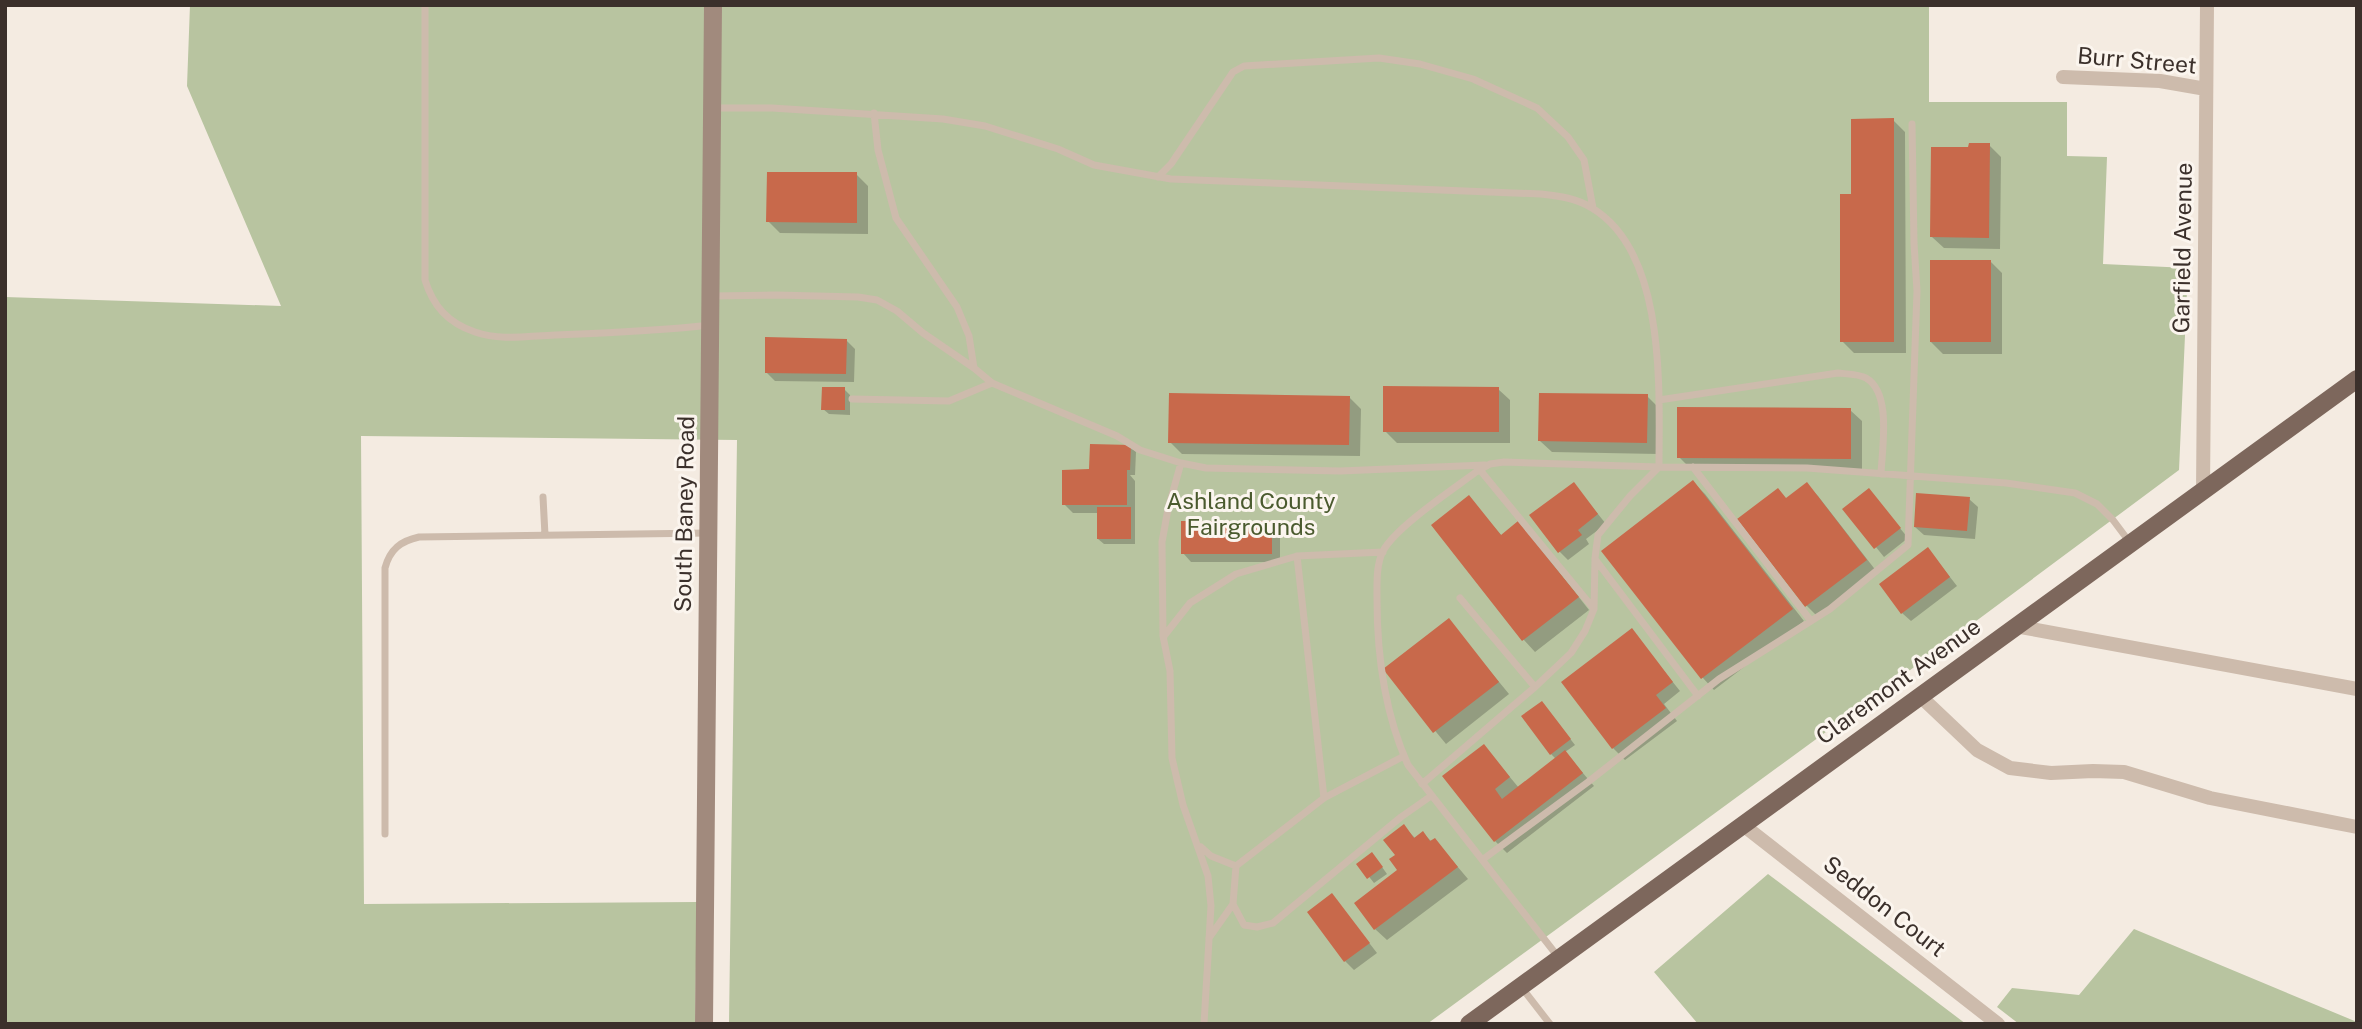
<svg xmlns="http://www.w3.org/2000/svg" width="2362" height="1029" font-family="'Public Sans',sans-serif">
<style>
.green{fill:#b8c4a0}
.shadow{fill:#0003}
.building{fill:#c8694b}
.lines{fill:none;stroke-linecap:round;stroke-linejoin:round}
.lane{stroke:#cdbbac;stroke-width:7}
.street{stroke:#cdbbac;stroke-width:14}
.secondary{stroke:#a18a7d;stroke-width:18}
.primary{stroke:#7d675c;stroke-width:18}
.labels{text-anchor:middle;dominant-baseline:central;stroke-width:6;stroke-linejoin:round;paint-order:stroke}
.street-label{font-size:23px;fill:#3b302b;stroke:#fbf5ee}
.park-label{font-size:23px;fill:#4a5a2e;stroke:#fbf5ee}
</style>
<rect width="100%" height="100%" fill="#f4ebe1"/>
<!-- green -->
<path class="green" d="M190,5h1739v97h138v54l40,1 -4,107 85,4 -9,202 -293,218 -459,336h-698l8,-584 -376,-4 3,468 333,-2 -2,122h-690v-727l276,9 -94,-220z
M1768,874l198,150h-268l-44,-52z
M2134,929l223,93v2h-338l-22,-17 15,-19 67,7z"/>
<!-- shadow -->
<path class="shadow" d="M1893,120l12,12 1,221h-52l-12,-12 10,-145z
M1989,145l12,12 -1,92 -56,-1 -12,-11 37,-88z
M856,174l12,12v48l-88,-1 -12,-12z
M1990,261l12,12v81h-59l-12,-12z
M846,340l9,9 -1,33 -79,-1 -9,-9z
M844,389l6,6v20l-21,-1 -6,-5z
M1498,389l12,11v43h-113l-12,-12z
M1647,396l12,12 -1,46 -106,-2 -12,-11z
M1349,397l12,12 -1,47 -178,-2 -12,-12z
M1850,410l12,11v49l-171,-1 -12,-12z
M1130,447l6,5 -1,23h-5l5,6v63h-31l-6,-5 1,-26h-26l-9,-9 30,-32z
M1693,482l12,12 99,127 -90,69 -11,-12 -99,-127z
M1574,484l32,40 -20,15 3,5 -21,16 -9,-9z
M1807,485l11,11 59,76 -59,45 -11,-11 -67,-87 47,-20z
M1869,490l39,48 -24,19 -39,-48z
M1469,498l33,38 28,-1 59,75 -54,42 -11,-12 -91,-114z
M1969,499l9,8 -3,32 -51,-4 -9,-8z
M1271,523l9,9v30h-89l-8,-9z
M1928,549l29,37 -46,35 -9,-8z
M1448,620l61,74 -63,50 -61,-74z
M1632,631l48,60 -16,13 13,17 -52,39 -12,-12z
M1547,709l28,36 -10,7 29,34 -87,67 -12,-12 -11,-95 35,42 37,-29 -5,-5z
M1404,827l12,12 7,-6 9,9 3,-2 33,39 -81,61 -12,-11 25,-58 -3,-16z
M1377,860l10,14 -13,9 -15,-19z
M1332,895l45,58 -23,17 -9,-9z"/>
<!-- building -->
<path class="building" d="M1894,118v224h-54v-148h11v-75z
M1969,143h21l-1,95 -59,-1 1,-90h37z
M767,172h90v51l-91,-1z
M1930,260h61v82h-61z
M765,337l82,2 -1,35 -81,-1z
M1383,386l116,1v45h-116z
M822,387h23v23h-24z
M1169,393l181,3 -1,49 -181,-2z
M1539,393l109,1 -1,49 -109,-2z
M1677,407l174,1v51l-174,-1z
M1090,444l41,1 -1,25h-3v35h-65v-35l27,-1z
M1693,480l100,129 -92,70 -100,-128z
M1574,482l24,32 -20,16 4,5 -24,18 -29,-38z
M1807,482l60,78 -62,47 -68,-88 41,-31 8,10z
M1869,488l32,40 -27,21 -32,-40z
M1916,493l54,4 -3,34 -53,-4z
M1469,495l32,40 17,-14 61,76 -57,44 -91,-116z
M1097,507h34v32h-34z
M1181,521h91v33h-91z
M1928,547l22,30 -49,37 -22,-30z
M1449,618l50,64 -66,51 -50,-64z
M1632,628l41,54 -17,13 10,13 -54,41 -51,-67z
M1542,701l29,38 -21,16 -29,-39z
M1484,744l26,33 -15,12 7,10 63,-49 18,23 -89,69 -52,-66z
M1404,824l10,14 9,-7 7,10 5,-3 23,29 -84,63 -20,-27 43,-33 -8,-11 6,-4 -12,-15z
M1372,852l11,15 -16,12 -11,-15z
M1332,893l38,50 -26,19 -37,-50z"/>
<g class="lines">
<!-- lane -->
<path class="lane" d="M425,5v275c8,26 23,43 50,52 25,9 53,4 80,3 52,-2 103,-4 155,-10
M714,108h58l171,11 42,7 73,23 36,16 77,14 370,15c18,2 35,4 51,14 75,45 67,183 67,259l-155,-5 -14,2 -14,8c-24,18 -80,55 -93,79 -7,14 -6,32 -6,48 0,57 7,113 31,166l151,193
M874,113l4,37 18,68 61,89 12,29 5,32 18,15 125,53 23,14 41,13 25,5 134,3 145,-6
M1158,177l13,-13 62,-92 11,-6 135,-8 41,6 53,15 64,29 31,29 16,23 9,48
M712,296l64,-1 82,2 19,3 20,11 26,22 51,35
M852,399l97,2 43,-18
M1659,400l179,-27c8,1 21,1 28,5 26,15 16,70 15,96
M1181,463l-13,46 -6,33 1,94 7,35 2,87 11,47 25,71 3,30 -7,118
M1693,467l118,154
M1480,470l114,139
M543,497l2,38
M1297,556l27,242
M1595,559l103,137
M1460,598l75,89
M1164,636l26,-33 46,-29 61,-18 86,-4
M1404,756l-80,42 -88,68 -3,38 11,21 13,2 16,-4 128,-106 30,-21
M1422,784l113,-97 36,-34 14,-22 9,-22 1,-51 3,-23 32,-39 29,-29 148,1 199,15 69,10 22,11 16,16 18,24
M385,834v-266c5,-19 16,-27 34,-31l289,-4
M1201,847l10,9 25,10
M1482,860l106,-78 131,-103 111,-70 78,-64 9,-254 -3,-48 -2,-119
M1209,938l24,-34
M1522,988l28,36"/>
<!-- street -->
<path class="street" d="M2063,77l97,4 46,8
M2203,492l4,-487
M2015,626l342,63
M1920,696l57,54 33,18 41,5 42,-2 31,1 86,26 147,29
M1743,825l255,199"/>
<!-- secondary -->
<path class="secondary" d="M704,1024l9,-1019"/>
<!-- primary -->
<path class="primary" d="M1469,1024l888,-645"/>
</g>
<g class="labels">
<!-- street labels -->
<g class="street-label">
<text transform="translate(2137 60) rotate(5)">Burr Street</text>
<text transform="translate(2182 248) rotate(-89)">Garfield Avenue</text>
<text transform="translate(684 514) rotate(-89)">South Baney Road</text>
<text transform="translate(1898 681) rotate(-36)">Claremont Avenue</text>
<text transform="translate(1885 906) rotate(38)">Seddon Court</text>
</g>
<!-- park labels -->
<g class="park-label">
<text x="1251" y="500">Ashland County<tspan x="1251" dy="26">Fairgrounds</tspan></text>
</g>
</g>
<!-- border -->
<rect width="2362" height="1029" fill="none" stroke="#3b302b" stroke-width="14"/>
</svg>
